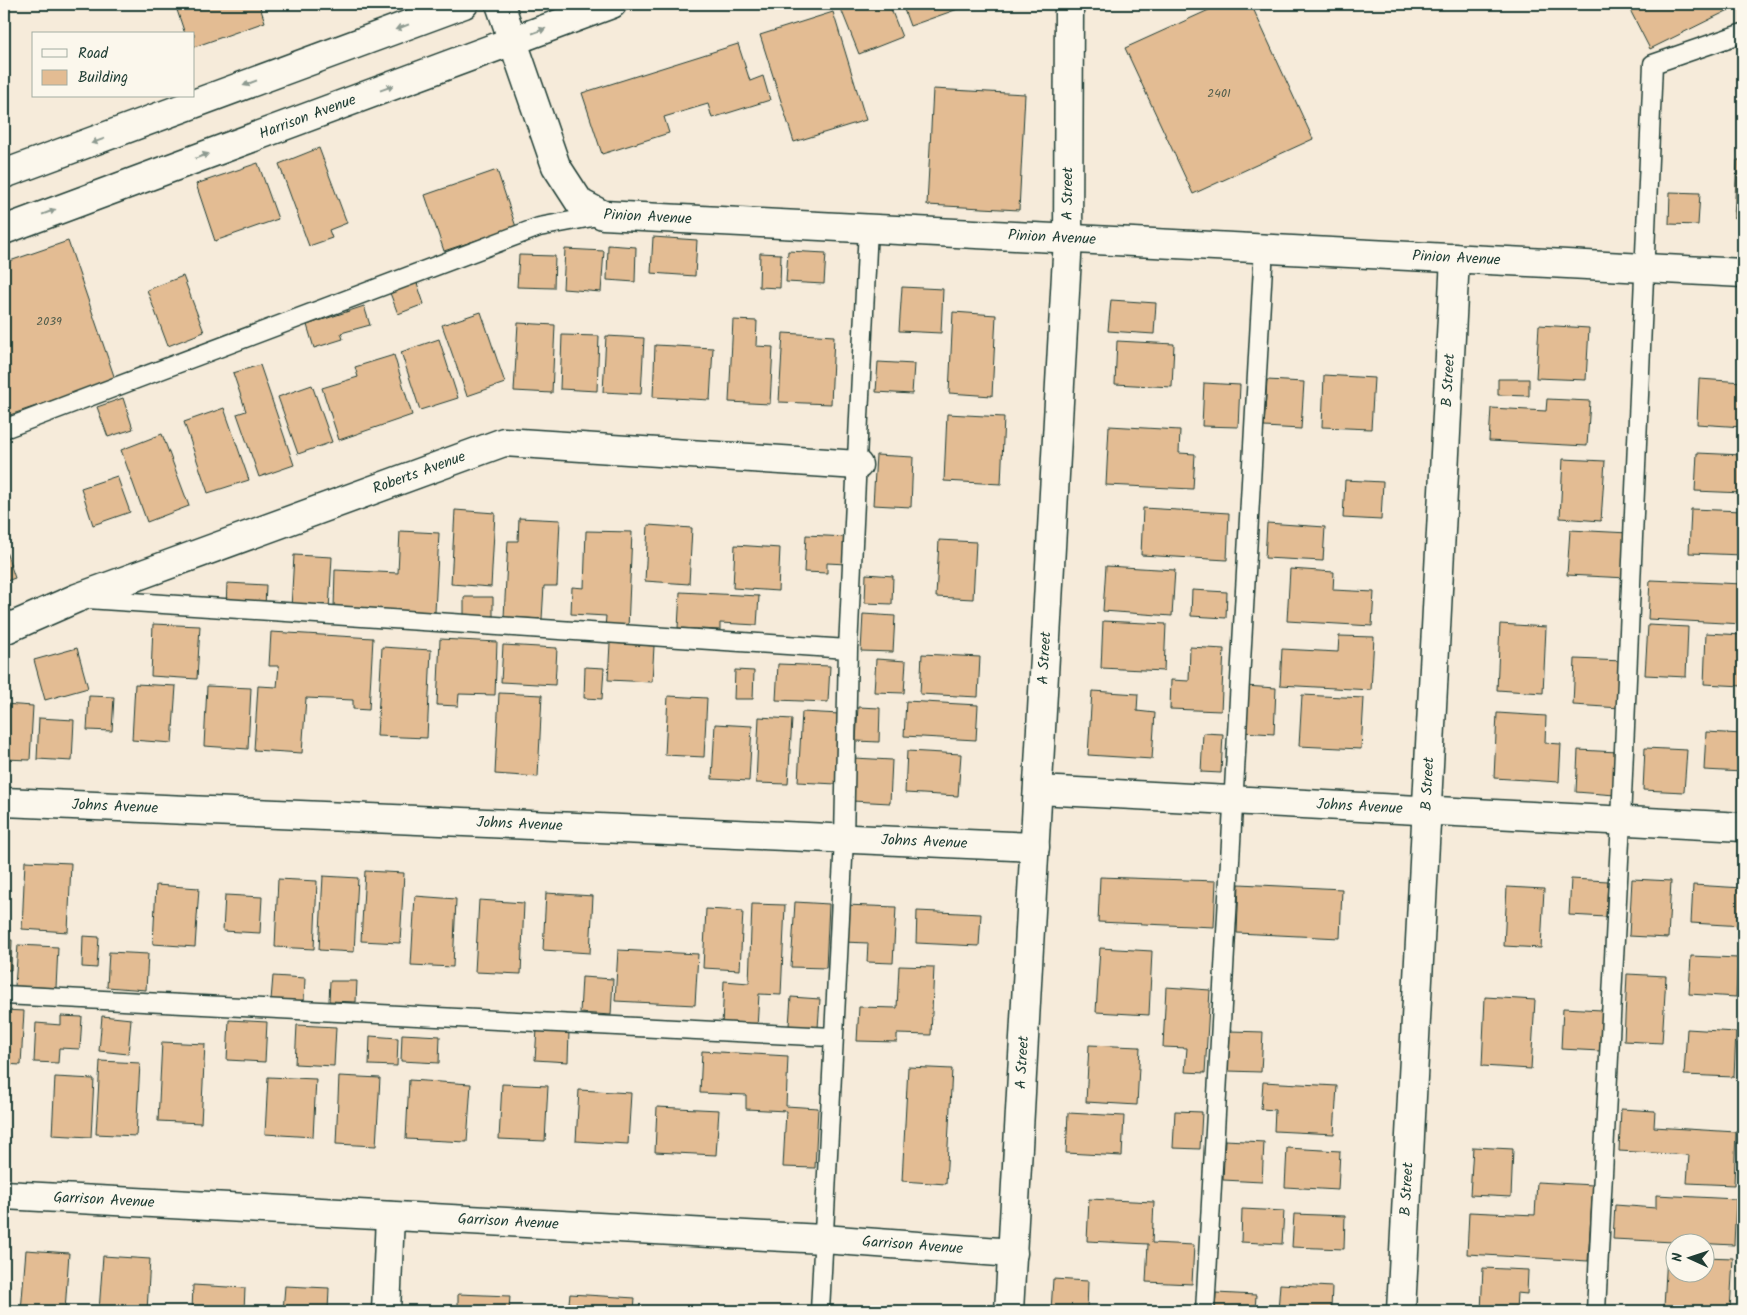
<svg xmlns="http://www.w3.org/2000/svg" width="1747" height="1315" font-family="Kalam,sans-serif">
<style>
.building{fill:#e3bc93;stroke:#1f3d34}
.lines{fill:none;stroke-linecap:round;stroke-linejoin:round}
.lane-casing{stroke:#1f3d34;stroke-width:21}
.street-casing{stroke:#1f3d34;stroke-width:31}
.primary-casing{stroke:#1f3d34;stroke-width:31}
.lane{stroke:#fbf7ec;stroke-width:18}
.street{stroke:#fbf7ec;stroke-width:28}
.primary{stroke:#fbf7ec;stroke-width:28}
.oneway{fill:#8d9a90}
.labels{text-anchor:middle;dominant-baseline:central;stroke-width:4.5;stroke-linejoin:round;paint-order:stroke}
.number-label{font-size:12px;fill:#505d4c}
.street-label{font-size:15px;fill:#1f3d34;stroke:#fbf7ec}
</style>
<rect width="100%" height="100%" fill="#f6ebda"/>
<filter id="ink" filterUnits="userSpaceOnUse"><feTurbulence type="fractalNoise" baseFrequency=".02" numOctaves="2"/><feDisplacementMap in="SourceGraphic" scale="10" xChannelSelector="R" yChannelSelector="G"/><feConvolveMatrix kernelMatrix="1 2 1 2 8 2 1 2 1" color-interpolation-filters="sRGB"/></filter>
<g filter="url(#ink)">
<!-- building -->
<path class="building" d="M175,4h84l6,18 -71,25v-13h-9z
M839,4h50l13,33 -43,17z
M902,4h70l-62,22z
M1222,4h29l62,135 -120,55 -68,-146z
M1627,4h114l-91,45z
M833,12l33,108 -72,22 -34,-107z
M738,44l12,37 13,-5 7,24 -58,18 -4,-14 -44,13 5,16 -67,21 -20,-61z
M933,89l92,5 -6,116 -92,-5z
M319,148l28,75 -18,7 3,8 -23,8 -30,-82z
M1737,160h6v59l-9,-1z
M258,163l20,56 -63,22 -19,-57z
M497,170l19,57 -72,24 -19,-56z
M1670,192l30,1 -2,32 -29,-1z
M653,237l44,3 -2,36 -44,-3z
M68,241l47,138 -111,38v-154z
M608,245l28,2 -1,35 -28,-2z
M565,249l39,2 -3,41 -38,-3z
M788,251l38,2 -2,31 -38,-2z
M760,253l21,1 -1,34 -21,-1z
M519,255l36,1 -1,32 -37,-1z
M183,276l21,56 -36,14 -21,-56z
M417,283l7,21 -26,10 -8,-21z
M902,287l41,2 -2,44 -42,-2z
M1111,300l45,3 -2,31 -46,-3z
M364,306l6,19 -29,8 2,6 -29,9 -7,-23z
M481,312l24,71 -38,13 -25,-71z
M953,312l43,3 -4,81 -43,-3z
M733,320l24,1 -1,25 17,1 -3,57 -41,-2z
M518,323l37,2 -3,68 -38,-2z
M1539,325l50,3 -3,52 -50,-2z
M783,333l51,3 -3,68 -52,-2z
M562,335l37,1 -2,55 -37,-2z
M606,336l38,2 -3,56 -38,-2z
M439,339l19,59 -38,12 -19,-58z
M1117,341l57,3 -2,43 -57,-3z
M655,345l58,3 -3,52 -57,-3z
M394,355l18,60 -73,25 -17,-52 36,-11 -3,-10z
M878,362l36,2 -2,30 -36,-2z
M260,365l34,100 -35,12 -22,-63 9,-3 -13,-38z
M1324,375l50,3 -3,51 -49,-2z
M1498,379h31v17l-31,-1z
M1699,379l44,3v45l-46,-3z
M1267,380l37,2 -3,47 -37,-2z
M1204,383l36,2 -2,42 -36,-1z
M312,385l20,57 -34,12 -20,-57z
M123,398l10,31 -25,8 -11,-30z
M1547,399l43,2 -3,45 -98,-5 2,-33 55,3z
M224,408l25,72 -41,13 -24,-71z
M947,414l57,3 -3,67 -57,-3z
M1109,426l71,4 -1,23 16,1 -2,35 -87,-4z
M162,434l27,72 -42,16 -26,-72z
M1697,453l46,2v38l-48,-2z
M876,455l37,2 -2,50 -38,-2z
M1563,459l42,2 -4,60 -41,-3z
M117,476l13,36 -37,13 -12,-37z
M1345,480l38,2 -2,38 -38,-2z
M1143,508l86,5 -2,47 -86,-5z
M1691,509l52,2v44l-54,-2z
M455,510l40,3 -4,74 -40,-3z
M519,518l41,2 -3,66h-13l-2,33 -38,-2 4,-76h10z
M1267,523l58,4 -2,34 -58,-3z
M648,525l44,3 -3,56 -44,-3z
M1570,530l59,3 -2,45 -60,-3z
M400,531l39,2 -4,79 -101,-4 1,-38 63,3z
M586,531l46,1 -4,97 -23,-1 1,-12 -35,-2 1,-27 12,1z
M806,535l41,2 -1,27 -19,-1v10l-23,-1z
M939,540l37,2 -3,57 -37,-2z
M735,545l45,3 -2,43 -45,-3z
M4,546l11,32 -11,4z
M294,555l38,2 -3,53 -38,-2z
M1106,566l69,4 -3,46 -69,-5z
M1290,569l44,3 -1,18 41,2 -2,34 -85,-5z
M866,574l27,2 -1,28 -27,-1z
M1650,580l93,4v40l-95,-5z
M227,583l39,2 -1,23 -39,-2z
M1192,590l35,2 -1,26 -35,-2z
M680,592l79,4 -2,29 -37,-2v7l-42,-2z
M464,597h29v22l-29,-1z
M863,614l32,2 -2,36 -32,-1z
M1103,621l63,3 -2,47 -63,-3z
M153,624l47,2 -3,53 -46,-3z
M1500,624l46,3 -3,66 -46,-3z
M1648,625l40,2 -2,50 -41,-2z
M271,632l102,6 -4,72 -16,-1v-9l-47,-2 -4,55 -48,-3 4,-64 19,1 2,-21h-10z
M1706,633l37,2v51l-39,-2z
M1339,636l35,1 -3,53 -91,-5 2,-36 56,3z
M440,639l57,3 -2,53 -36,-1 -1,12 -21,-1z
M610,643l44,3 -2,36 -44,-2z
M503,645l54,3 -2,37 -54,-3z
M382,647l49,3 -4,88 -50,-2z
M1190,647l34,2 -3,62 -51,-2 1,-29 18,1z
M77,648l11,40 -43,12 -11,-40z
M922,654l58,3 -2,40 -58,-3z
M876,659l30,2 -2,32 -30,-1z
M1575,659l48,2 -2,47 -48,-3z
M778,664l52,2 -2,36 -52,-2z
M585,667l19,1 -2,31 -18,-1z
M735,670l19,1 -1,28h-19z
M135,684l41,2 -4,57 -40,-3z
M207,686l44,2 -3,61 -44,-3z
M1245,686l31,2 -2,46 -32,-2z
M1092,691l46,3 -1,17 18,2 -3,46 -64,-4z
M499,693l43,2 -4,82 -43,-3z
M1302,695l62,3 -3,51 -62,-3z
M89,696l25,1 -2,34 -25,-1z
M668,696l39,2 -3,59 -39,-2z
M906,701l72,4 -2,35 -72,-4z
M4,704l29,2 -3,54 -26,-1z
M858,707l22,1 -1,34 -23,-1z
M802,712l38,2 -4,70 -38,-2z
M1497,713l49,3 -1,27 16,1 -2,38 -65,-4z
M759,717l33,2 -4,65 -32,-1z
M39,718l35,2 -2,41 -35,-2z
M715,724l37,2 -3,55 -37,-2z
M1706,732l37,2v38l-39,-2z
M1203,733l20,1 -2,39 -20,-1z
M1645,748l42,2 -3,42 -41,-2z
M1578,750l40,2 -3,43 -39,-3z
M907,751l54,3 -3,42 -53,-3z
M854,758l38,2 -2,43 -38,-2z
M25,861l46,2 -3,69 -46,-3z
M365,871l39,2 -4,70 -39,-2z
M323,876l35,2 -4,74 -35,-2z
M1100,877l116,4 -2,46 -116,-5z
M278,879l39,2 -3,68 -39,-2z
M1571,879l37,2 -2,36 -37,-2z
M1632,879l39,2 -3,57 -39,-2z
M1239,884l103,5 -2,49 -103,-5z
M156,885l43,3 -4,59 -42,-3z
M1693,885l50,3v38l-52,-3z
M1507,887l37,2 -3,59 -37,-2z
M546,893l47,3 -3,57 -47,-3z
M225,895l37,2 -2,36 -37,-2z
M415,896l41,3 -3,68 -42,-2z
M479,900l45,3 -3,71 -46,-2z
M795,902l34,2 -3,64 -35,-1z
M752,904l33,1 -4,90 -22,-1 -2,34 -35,-2 2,-45 25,2z
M845,905l51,2 -3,56 -26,-1 1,-19 -25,-1z
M706,909l37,2 -3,59 -37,-2z
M917,911l64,3 -2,32 -63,-3z
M83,936l16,1 -2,31 -15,-1z
M4,940h8l-1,30h-7z
M18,945l40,2 -2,41 -41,-2z
M1100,948l52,3 -3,64 -53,-3z
M618,950l80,4 -3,51 -80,-4z
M109,952l39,2 -2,36 -39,-3z
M1691,956l47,2 -2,39 -47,-3z
M899,966l35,1 -3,68 -34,-1v8l-40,-1 2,-34 38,1z
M1627,974l39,2 -4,67 -38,-2z
M273,976l32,2 -1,24 -33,-2z
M582,977l31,2 -2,36 -31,-2z
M330,981h27l-1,21 -27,-1z
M1166,987l44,3 -5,83 -20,-1 2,-24 -24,-1z
M791,997l29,2 -2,29 -29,-2z
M1485,997l50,3 -4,69 -49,-3z
M1563,1008l39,2 -2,41 -39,-2z
M4,1010l20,1 -3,54 -17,-1z
M61,1016l21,1 -2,32 -21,-1 -1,15 -24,-1 2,-39 25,2z
M102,1016l29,3 -3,35 -29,-3z
M229,1020l38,2 -2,40 -38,-2z
M297,1025l39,2 -2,39 -39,-2z
M537,1029l32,2 -1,31 -33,-2z
M1687,1029l49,3 -2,45 -50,-2z
M1230,1031l33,1 -2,40 -33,-1z
M402,1034l38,2 -1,27 -38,-2z
M370,1036l28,2 -1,28 -28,-1z
M162,1042l43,2 -4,79 -43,-2z
M1089,1045l51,2 -3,58 -51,-3z
M702,1051l86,5 -2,50 32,2 -3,60 -32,-1 3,-56 -40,-2v-14l-46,-2z
M100,1061l40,2 -4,73 -40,-2z
M908,1067l44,2 -6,115 -44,-3z
M339,1076l41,2 -4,68 -40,-2z
M55,1077l39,2 -3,58 -39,-2z
M268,1077l48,2 -3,58 -48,-3z
M409,1080l62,4 -4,58 -61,-3z
M1263,1082l74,4 -3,48 -60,-3 1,-21 -14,-1z
M502,1084l46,2 -3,55 -46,-2z
M579,1090l52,3 -3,51 -52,-3z
M657,1107l62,3 -3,45 -61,-3z
M1621,1109l34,2 -1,16 82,5 -2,53 -47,-2 2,-28 -70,-4z
M1175,1111l27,1 -2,37 -27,-1z
M1068,1113l56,3 -2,40 -56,-3z
M1225,1140l39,2 -2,40 -39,-2z
M1473,1147l40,2 -2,48 -41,-2z
M1287,1148l53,3 -2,39 -53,-3z
M1537,1182l56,3 -5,76 -121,-7 2,-42 66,3z
M1656,1195l80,4 -2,46 -121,-6 2,-34 41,3z
M1089,1199l65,3 -2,41 42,2 -2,39 -46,-2 2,-38 -61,-3z
M1242,1209l42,2 -2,33 -41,-2z
M1294,1214l51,2 -1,33 -52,-2z
M26,1250l43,3 -4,58h-44z
M1667,1255h7v17h30v-15l29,1 -3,53 -66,-4z
M103,1256l47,3 -3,52h-48z
M1483,1268l45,2 -1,24 -10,-1 -1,18h-35z
M1053,1279l35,2 -1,30h-36z
M1280,1284l52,3 -1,22h12v2h-65z
M193,1285l52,3 -1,23h-52z
M285,1286l44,2 -1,23h-45z
M1216,1293l40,2 -1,16h-40z
M458,1294l52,2 -1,15h-51z
M570,1294l65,4 -1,13h-66z
M888,1306l53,2v3h-53z
M1147,1308l44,2v1h-44z"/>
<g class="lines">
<defs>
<path id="lane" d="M4,429l535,-202 64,-12
M87,599l761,50 20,-421
M4,995l828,42
M820,1311l24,-472 4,-190
M1205,1311l59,-1063
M1596,1311l25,-490 32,-757 90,-31"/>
<g id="street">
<path id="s1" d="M500,4l56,162 24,37 23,12 1140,58"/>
<path id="s2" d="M4,630l73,-32 427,-156 354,23"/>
<path id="s3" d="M1038,790l705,37"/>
<path id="s4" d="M4,802l1031,45"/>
<path id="s5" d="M4,1195l819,44 190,14"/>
<path d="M386,1311l4,-95"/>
<path id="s6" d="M1009,1311l59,-1073 1,-234"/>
<path id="s7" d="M1401,1311l54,-1053"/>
</g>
<g id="primary">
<path d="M4,174l460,-170"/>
<path id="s8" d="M4,230l608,-226"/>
</g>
</defs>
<!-- lane casing -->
<use href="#lane" class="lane-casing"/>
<!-- street casing -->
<use href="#street" class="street-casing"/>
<!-- primary casing -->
<use href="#primary" class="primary-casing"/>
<!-- lane -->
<use href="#lane" class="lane"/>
<!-- street -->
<use href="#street" class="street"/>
<!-- primary -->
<use href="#primary" class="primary"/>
</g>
<!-- one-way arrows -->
<defs><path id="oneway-solid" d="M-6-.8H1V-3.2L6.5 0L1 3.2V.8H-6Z" transform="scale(1.25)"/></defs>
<g class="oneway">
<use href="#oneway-solid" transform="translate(402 27) rotate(159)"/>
<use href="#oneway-solid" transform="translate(539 31) rotate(-21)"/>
<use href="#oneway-solid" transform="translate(250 83) rotate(159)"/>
<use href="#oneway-solid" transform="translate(387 88) rotate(-20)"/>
<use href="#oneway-solid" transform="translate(98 141) rotate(160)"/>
<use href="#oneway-solid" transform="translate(202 156) rotate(-20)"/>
<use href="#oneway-solid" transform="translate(49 212) rotate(-21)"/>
</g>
</g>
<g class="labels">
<!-- number labels -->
<g class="number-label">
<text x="1219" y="93">2401</text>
<text x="49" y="321">2039</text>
</g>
<!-- street labels -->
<g class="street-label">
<text stroke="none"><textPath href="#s8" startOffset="324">Harrison Avenue</textPath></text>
<text stroke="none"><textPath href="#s6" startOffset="1119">A Street</textPath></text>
<text stroke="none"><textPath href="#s1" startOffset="286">Pinion Avenue</textPath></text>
<text stroke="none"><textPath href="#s1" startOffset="691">Pinion Avenue</textPath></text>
<text stroke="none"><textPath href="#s1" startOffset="1096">Pinion Avenue</textPath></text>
<text stroke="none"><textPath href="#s7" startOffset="932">B Street</textPath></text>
<text stroke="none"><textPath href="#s2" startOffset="444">Roberts Avenue</textPath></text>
<text stroke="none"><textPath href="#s6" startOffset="654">A Street</textPath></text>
<text stroke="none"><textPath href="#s7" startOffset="528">B Street</textPath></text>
<text stroke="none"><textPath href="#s4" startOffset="111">Johns Avenue</textPath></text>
<text stroke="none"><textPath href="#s3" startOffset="322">Johns Avenue</textPath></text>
<text stroke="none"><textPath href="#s4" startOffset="516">Johns Avenue</textPath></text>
<text stroke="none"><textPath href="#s4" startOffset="921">Johns Avenue</textPath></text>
<text stroke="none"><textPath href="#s6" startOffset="249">A Street</textPath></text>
<text stroke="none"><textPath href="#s7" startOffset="122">B Street</textPath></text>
<text stroke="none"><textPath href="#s5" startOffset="100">Garrison Avenue</textPath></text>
<text stroke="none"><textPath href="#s5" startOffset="505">Garrison Avenue</textPath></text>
<text stroke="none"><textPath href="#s5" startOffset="910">Garrison Avenue</textPath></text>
</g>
</g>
<!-- margin -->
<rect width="1747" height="1315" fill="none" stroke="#fbf7ec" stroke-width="20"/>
<rect x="10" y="10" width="1727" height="1295" fill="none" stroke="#1f3d34" stroke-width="2" filter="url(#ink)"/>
<!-- legend -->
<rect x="32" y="32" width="162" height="65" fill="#fbf7ec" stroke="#a3ada2"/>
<rect x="42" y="49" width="25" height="8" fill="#fbf7ec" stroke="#a3ada2"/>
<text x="78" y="58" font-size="15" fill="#1f3d34">Road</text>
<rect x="42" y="70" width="25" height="15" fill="#e3bc93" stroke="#a3ada2"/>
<text x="78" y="82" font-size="15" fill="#1f3d34">Building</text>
<!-- north arrow -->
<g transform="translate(1690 1258) rotate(273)"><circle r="24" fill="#fbf7ec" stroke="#a3ada2"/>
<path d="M0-4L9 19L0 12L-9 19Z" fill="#1f3d34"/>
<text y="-8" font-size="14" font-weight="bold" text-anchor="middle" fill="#1f3d34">N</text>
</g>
</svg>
